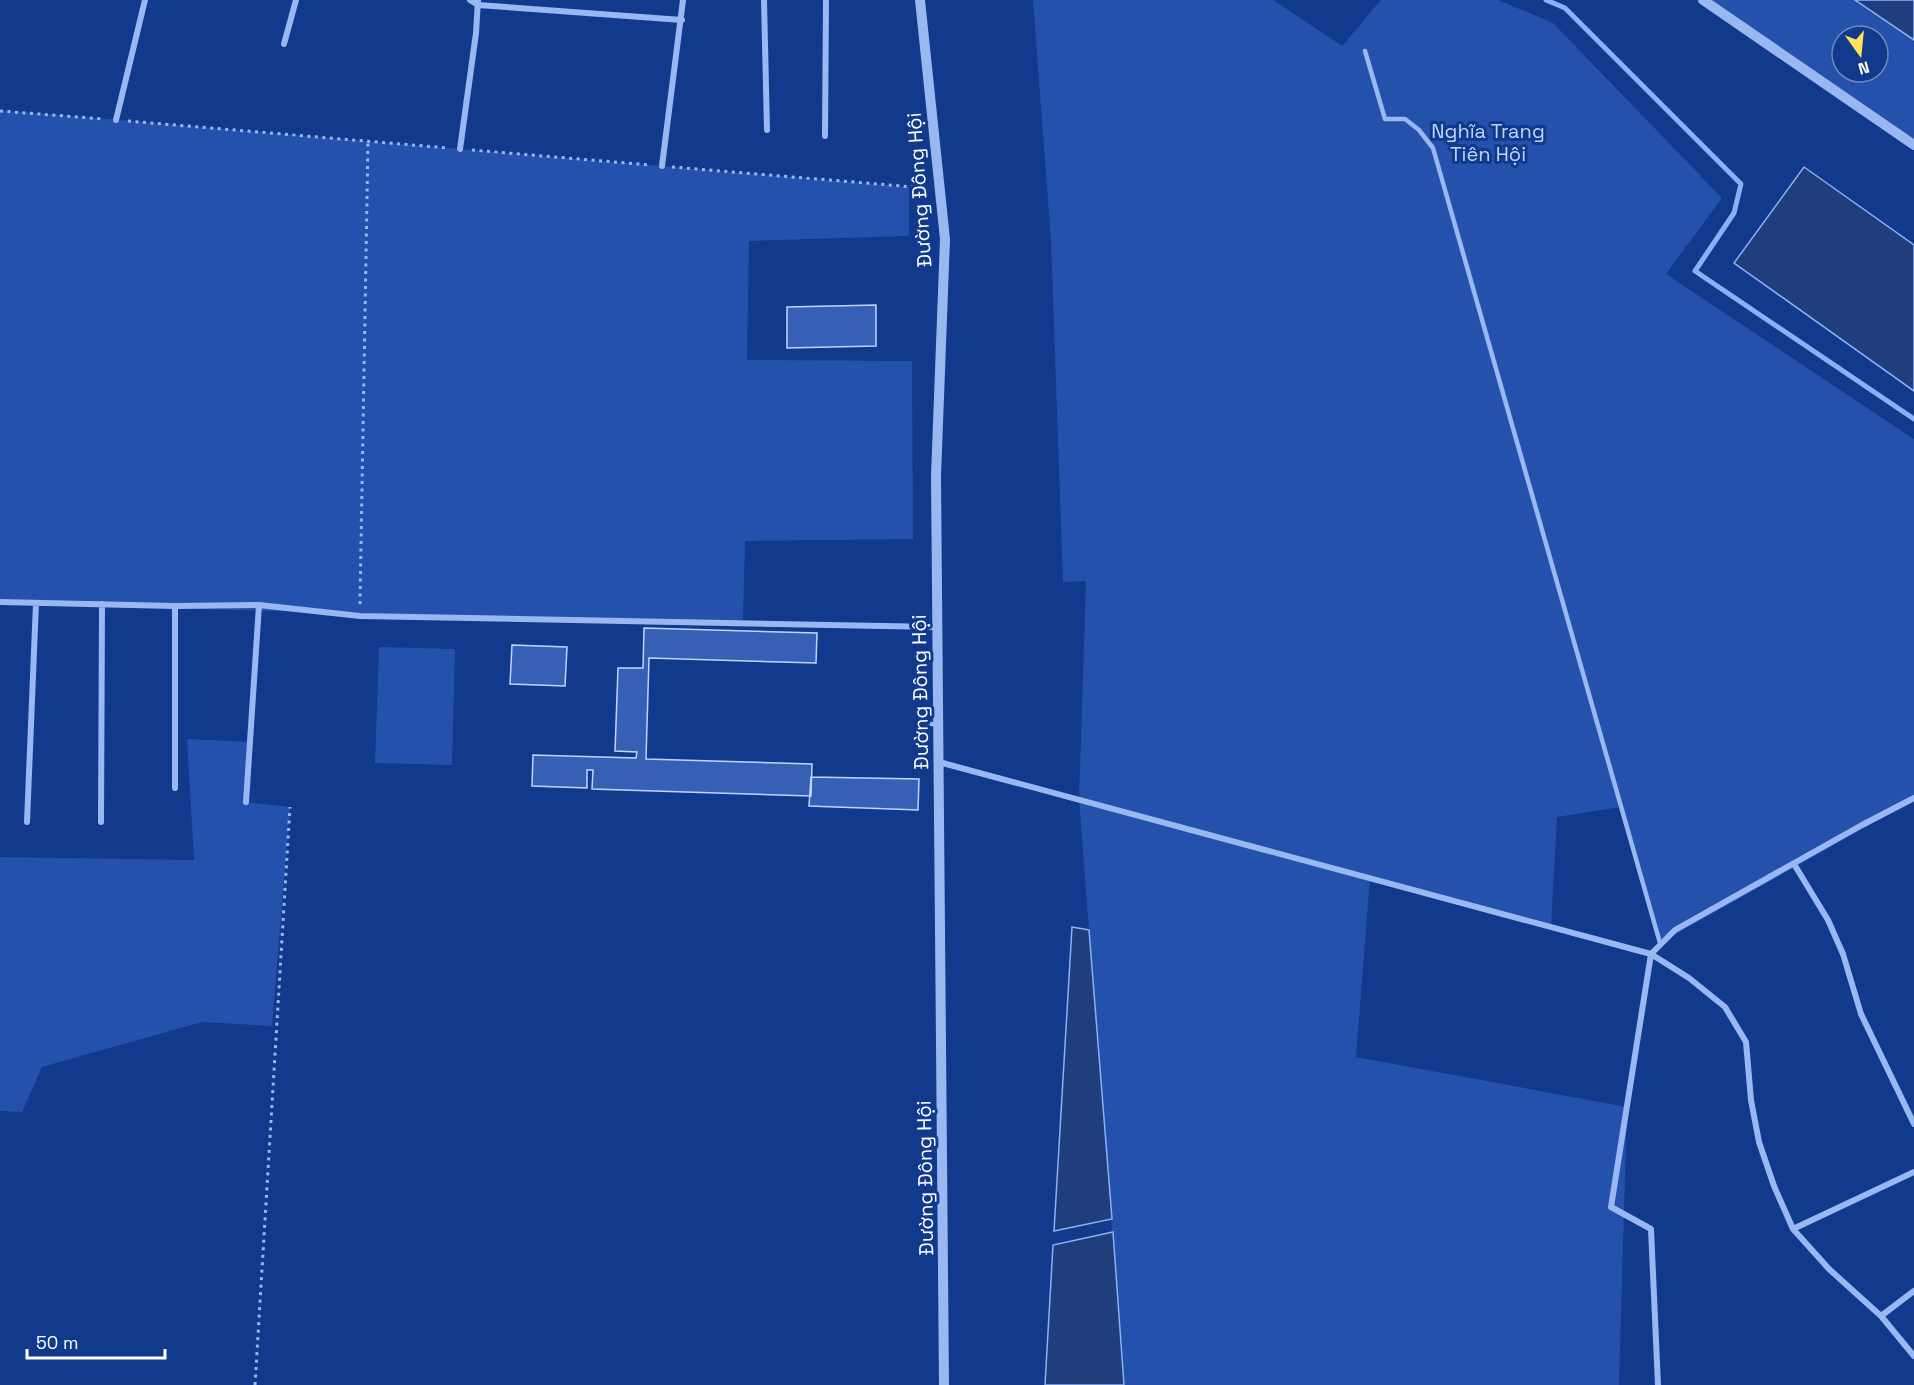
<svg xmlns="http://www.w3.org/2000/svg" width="1914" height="1385" font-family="'Space Grotesk',sans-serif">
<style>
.green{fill:#2351ab;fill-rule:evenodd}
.water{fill:#203e7c;stroke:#8ab0f5;stroke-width:1.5}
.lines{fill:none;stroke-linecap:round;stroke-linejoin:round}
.stream{stroke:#8ab0f5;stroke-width:5}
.building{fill:#3560b4;stroke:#c0d5fd;stroke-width:1.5}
.path{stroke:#99b7f1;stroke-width:3;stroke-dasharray:3 4.5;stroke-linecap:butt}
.service{stroke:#99b7f1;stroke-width:4.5}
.minor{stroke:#99b7f1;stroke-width:6}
.tertiary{stroke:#99b7f1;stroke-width:10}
.labels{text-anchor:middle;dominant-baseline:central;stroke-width:6;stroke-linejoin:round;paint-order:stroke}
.park-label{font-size:20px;fill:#c0d5fd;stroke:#11398c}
.street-label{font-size:20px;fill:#fff;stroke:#11398c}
</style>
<rect width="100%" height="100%" fill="#11398c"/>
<!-- green -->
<path class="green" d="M1033,0h240l69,46 39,-46h117l55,23 169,175 -56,76 248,165v361l-254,143 -39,-136 -64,10 -6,111 -181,-49 -14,178 271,50 -8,278h-495l-45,-585 7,-219 -23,1 -12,-341z
M1703,0h152l59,40v105zM1842,36h36v36h-36z
M0,110l909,77v49l-160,5 -2,119 165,1 1,178 -168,2 -2,82 -743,-19z
M379,647l76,2 -3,116 -77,-2z
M187,739l63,3 -4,60 44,5 -18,219 -70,-4 -160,45 -20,45 -22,-1v-254l194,3z"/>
<!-- water -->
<path class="water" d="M1855,0h59v40z
M1804,167l110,78v146l-180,-128z
M1072,927l17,3 23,289 -58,12z
M1113,1232l11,153h-79l8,-140z"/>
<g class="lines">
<!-- stream -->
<path class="stream" d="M1546,0l19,8 176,176 -7,29 -39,58 219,148"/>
</g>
<!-- building -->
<path class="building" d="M876,305v41l-89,2v-41z
M644,628l173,5 -1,30 -167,-5 -3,101 166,5 -1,32 -219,-7 1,-19h-6v18l-55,-2 1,-31 103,3 1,-6 -22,-1 3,-83h25z
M512,645l55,2 -2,39 -55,-2z
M811,777l108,2 -1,31 -109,-4z"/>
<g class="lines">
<!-- path -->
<path class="path" d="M0,111l104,8
M128,121l320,27
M472,150l179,15
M672,167l254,21
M360,604l8,-463
M255,1385l35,-578"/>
<!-- service -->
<path class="service" d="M1365,51l20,68h20l14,11 14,18 227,795
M922,724h17"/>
<!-- minor -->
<path class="minor" d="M470,0l8,5 204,15
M764,0l3,130
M284,44l12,-44
M116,120l29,-120
M825,136l1,-136
M460,149l16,-116 2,-33
M662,166l21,-166
M0,602l175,4 84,-1 101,11 577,11
M939,762l712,192 38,24 36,29 21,35 5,58 8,42 15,44 19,43 36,40 52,47 33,40
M175,788v-182
M246,802l13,-197
M27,822l9,-219
M101,822l1,-218
M1794,864l34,56 15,34 18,60 53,110
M1793,1229l121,-57
M1881,1316l33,-25
M1658,1385l-7,-156 -40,-22 40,-253 24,-24 187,-105 52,-27"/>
<!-- tertiary -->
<path class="tertiary" d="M920,0l25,239 -9,237 8,909
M1703,0l211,145"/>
</g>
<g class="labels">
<!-- park labels -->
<g class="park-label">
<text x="1488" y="131">Nghĩa Trang<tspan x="1488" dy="23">Tiên Hội</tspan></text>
</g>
<!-- street labels -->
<g class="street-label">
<text transform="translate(919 190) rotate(-94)">Đường Đông Hội</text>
<text transform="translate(920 692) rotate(-91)">Đường Đông Hội</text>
<text transform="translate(925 1178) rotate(-91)">Đường Đông Hội</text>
</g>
</g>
<!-- north arrow -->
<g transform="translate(1860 54) rotate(165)"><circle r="28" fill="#11398c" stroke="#7088ba" stroke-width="1.5"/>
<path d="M0-4.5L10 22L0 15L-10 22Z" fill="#ffe259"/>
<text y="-9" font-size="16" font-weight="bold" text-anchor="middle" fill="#ffffff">N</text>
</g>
<!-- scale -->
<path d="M27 1349v9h138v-9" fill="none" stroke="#ffffff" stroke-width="3"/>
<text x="36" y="1349" font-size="18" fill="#ffffff" stroke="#11398c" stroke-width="4.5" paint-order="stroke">50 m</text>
</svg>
